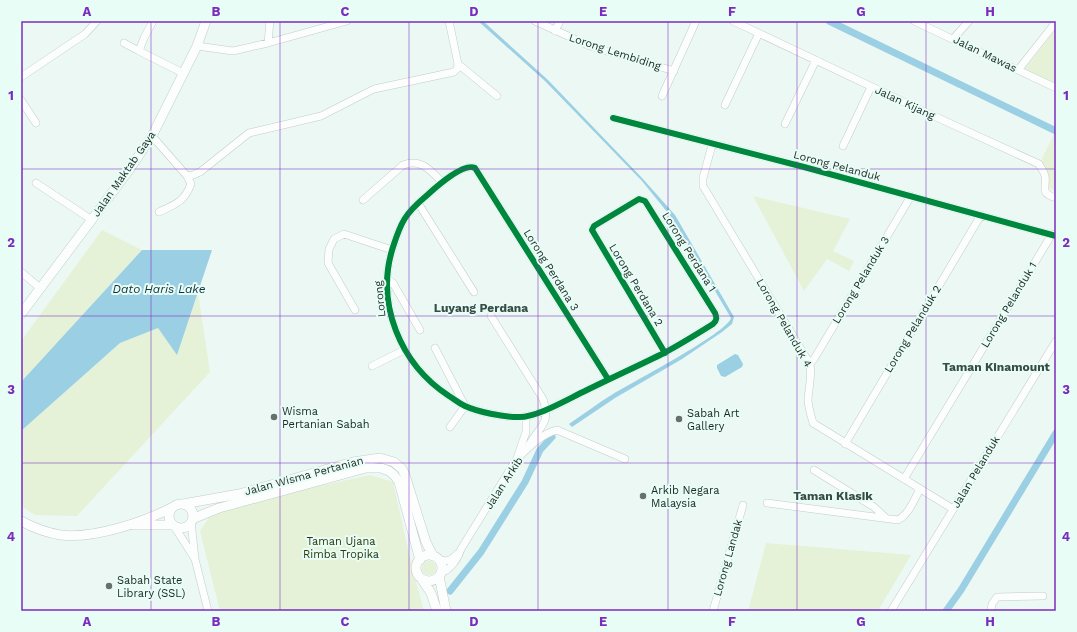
<svg xmlns="http://www.w3.org/2000/svg" width="1077" height="632" font-family="'Work Sans',sans-serif">
<style>
.green{fill:#e5f2d7}
.water{fill:#9bcfe3}
.lines{fill:none;stroke-linecap:round;stroke-linejoin:round}
.canal{stroke:#9bcfe3;stroke-width:7}
.street-casing{stroke:#c3ccc9;stroke-width:8}
.secondary-casing{stroke:#c3ccc9;stroke-width:10}
.street{stroke:#fcfefd;stroke-width:7}
.secondary{stroke:#fcfefd;stroke-width:9}
.cycleway-casing{stroke:#e7fdf6;stroke-width:8}
.cycleway{stroke:#00873e;stroke-width:6}
.grid{fill:none;stroke:#7b2cbf;stroke-width:1;stroke-opacity:0.55}
.poi-dot{fill:#67706d;stroke:#e7fdf6;stroke-width:1.5}
.labels{text-anchor:middle;dominant-baseline:central;stroke-width:4;stroke-linejoin:round;paint-order:stroke}
.street-label{font-size:11px;fill:#1f2725;stroke:#e7fdf6}
.poi-label{font-size:11px;fill:#1f2725;stroke:#e7fdf6;text-anchor:start}
.park-label{font-size:11px;fill:#2d380a;stroke:#e7fdf6}
.water-label{font-size:12px;font-style:italic;fill:#10313e;stroke:#e7fdf6}
.neighbourhood-label{font-size:12px;font-weight:bold;fill:#394b45;stroke:#e7fdf6}
.neatline{fill:none;stroke:#7b2cbf;stroke-width:1.5}
.grid-label{font-size:13px;text-anchor:middle;font-weight:bold;fill:#7b2cbf}
</style>
<rect width="100%" height="100%" fill="#ecf8f4"/>
<!-- green -->
<path class="green" d="M1056,29v55l-32,-15z
M1054,134l2,1v57l-12,-7v-14l-2,-12z
M753,196l97,23 -17,32 21,10 -5,10 -22,-12 -23,32z
M102,230l40,20 -121,132v-41z
M198,293l12,79 -133,144 -42,-1 -14,-9v-75l99,-88 38,-15 19,26z
M370,475l23,7 19,85 12,44h-204l-20,-80 10,-15 69,-21z
M766,543l145,12 -33,56h-130z
M422 568a7 7 0 1 1 14 0a7 7 0 1 1-14 0Z"/>
<!-- water -->
<path class="water" d="M478,21h5l65,59 95,99 32,36 59,102 -2,7 -10,8 -40,27 -67,39 -43,29 -3,-3c15,-10 29,-21 44,-30 18,-11 114,-61 118,-76l-59,-100 -30,-37 -97,-100z
M142,250h70l-35,105 -19,-27 -38,15 -99,88v-49z
M735,354l3,1 5,9 -1,3 -17,10 -4,-1 -4,-8v-3z"/>
<g class="lines">
<!-- canal -->
<path class="canal" d="M829,21l227,110
M450,591l31,-39 44,-70 15,-32 12,-13
M946,611l15,-21 95,-157"/>
<defs>
<path id="street" d="M153,21l-9,17 -5,13 44,22
M449,21l9,43 39,32
M535,21l55,25 84,25
M733,21l192,91 114,52c2,4 5,7 6,12 2,12 -6,17 11,22
M914,21l142,67
M555,31l5,-10
M953,39l16,-18
M124,43l15,8
M268,43l2,-22
M197,46l36,5 35,-8 79,-22
M1018,70l38,-48
M21,77l64,-43 12,-13
M662,96l34,-75
M21,100l15,23
M725,105l34,-72
M613,118l191,49 252,69
M785,124l31,-64
M152,136l35,40 6,-1 7,-3 49,-39 72,-17 53,-27 80,-17 3,-3 1,-5
M712,145l-9,33v8l107,178c2,12 -1,23 -2,35 0,8 3,16 5,24l140,86
M843,146l28,-59
M36,183l56,37
M363,200l40,-35c18,-7 27,5 39,17
M418,203l56,89
M159,212c17,-8 25,-10 32,-28l-4,-8
M21,272l19,16
M387,279l6,4 27,47
M355,310l-27,-47 1,-14 5,-10 10,-5 48,16
M491,316l52,83c8,26 -3,26 -14,46
M435,348l30,58 -15,21
M810,364l4,-5 97,-163
M372,366l32,-16
M608,379l-133,-211c-12,-6 -41,21 -50,29 -20,17 -24,25 -32,50 -18,56 7,117 56,149 5,3 10,7 16,10 13,6 38,11 53,11 18,1 50,-18 67,-26 26,-13 53,-25 79,-38 17,-9 33,-19 49,-29 4,-4 4,-6 2,-11l-70,-112 -6,-2 -45,27 -2,4 73,123
M845,444l136,-229
M517,458l9,-26v-16
M814,470l60,37 12,11
M904,479l148,-245
M767,503l131,17c11,-6 16,-20 22,-31
M191,522l4,37 13,52
M174,526l21,33
M438,559c9,4 13,1 19,-5
M441,573c10,-4 17,-14 20,-24l55,-89c12,-12 25,-26 41,-30l68,29
M713,611l30,-106
M891,611l165,-270
M991,611l1,-7 5,-7 46,-1"/>
<path id="secondary" d="M21,314l108,-144 23,-34 45,-90 9,-25
M183,504l56,-10 114,-32 27,-4 14,4 8,7 3,6 21,67 7,14
M169 516a12 12 0 1 1 24 0a12 12 0 1 1-24 0Z
M192,519l27,-11 147,-40h15l8,3 5,4 5,7 21,78
M21,521c13,7 26,12 40,14 33,4 83,-13 112,-28
M133,525h39
M416 568a13 13 0 1 1 26 0a13 13 0 1 1-26 0Z
M439,576l7,35
M421,578l10,15 6,18"/>
</defs>
<!-- street casing -->
<use href="#street" class="street-casing"/>
<!-- secondary casing -->
<use href="#secondary" class="secondary-casing"/>
<!-- street -->
<use href="#street" class="street"/>
<!-- secondary -->
<use href="#secondary" class="secondary"/>
<defs>
<path id="cycleway" d="M613,118l191,49 252,69
M608,379l-133,-211c-12,-6 -41,21 -50,29 -20,17 -24,25 -32,50 -18,56 7,117 56,149 5,3 10,7 16,10 13,6 38,11 53,11 18,1 50,-18 67,-26 26,-13 53,-25 79,-38 17,-9 33,-19 49,-29 4,-4 4,-6 2,-11l-70,-112 -6,-2 -45,27 -2,4 73,123"/>
</defs>
<!-- cycleway casing -->
<use href="#cycleway" class="cycleway-casing"/>
<!-- cycleway -->
<use href="#cycleway" class="cycleway"/>
</g>
<!-- grid -->
<path class="grid" d="M151,21v590M280,21v590M409,21v590M538,21v590M668,21v590M797,21v590M926,21v590M21,169h1035M21,316h1035M21,463h1035"/>
<!-- markers -->
<g class="poi-dot">
<circle cx="274" cy="417" r="4"/>
<circle cx="679" cy="419" r="4"/>
<circle cx="643" cy="496" r="4"/>
<circle cx="109" cy="586" r="4"/>
</g>
<g class="labels">
<!-- street labels -->
<g class="street-label">
<text transform="translate(615 52) rotate(18)">Lorong Lembiding</text>
<text transform="translate(985 54) rotate(26)">Jalan Mawas</text>
<text transform="translate(905 103) rotate(25)">Jalan Kijang</text>
<text transform="translate(837 166) rotate(15)">Lorong Pelanduk</text>
<text transform="translate(124 174) rotate(-55)">Jalan Maktab Gaya</text>
<text transform="translate(689 252) rotate(58)">Lorong Perdana 1</text>
<text transform="translate(551 270) rotate(58)">Lorong Perdana 3</text>
<text transform="translate(861 280) rotate(-59)">Lorong Pelanduk 3</text>
<text transform="translate(636 285) rotate(59)">Lorong Perdana 2</text>
<text transform="translate(380 299) rotate(-96)">Lorong</text>
<text transform="translate(1009 305) rotate(-59)">Lorong Pelanduk 1</text>
<text transform="translate(784 323) rotate(60)">Lorong Pelanduk 4</text>
<text transform="translate(913 329) rotate(-59)">Lorong Pelanduk 2</text>
<text transform="translate(976 472) rotate(-59)">Jalan Pelanduk</text>
<text transform="translate(304 476) rotate(-15)">Jalan Wisma Pertanian</text>
<text transform="translate(504 483) rotate(-57)">Jalan Arkib</text>
<text transform="translate(728 558) rotate(-74)">Lorong Landak</text>
</g>
<!-- poi labels -->
<g class="poi-label">
<text x="282" y="411">Wisma<tspan x="282" dy="13">Pertanian Sabah</tspan></text>
<text x="687" y="413">Sabah Art<tspan x="687" dy="13">Gallery</tspan></text>
<text x="651" y="490">Arkib Negara<tspan x="651" dy="13">Malaysia</tspan></text>
<text x="117" y="580">Sabah State<tspan x="117" dy="13">Library (SSL)</tspan></text>
</g>
<!-- park labels -->
<g class="park-label">
<text x="341" y="541">Taman Ujana<tspan x="341" dy="13">Rimba Tropika</tspan></text>
</g>
<!-- water labels -->
<g class="water-label">
<text x="159" y="289">Dato Haris Lake</text>
</g>
<!-- neighbourhood labels -->
<g class="neighbourhood-label">
<text x="481" y="308">Luyang Perdana</text>
<text x="996" y="367">Taman Kinamount</text>
<text x="833" y="496">Taman Klasik</text>
</g>
</g>
<!-- border -->
<rect width="1077" height="632" fill="none" stroke="#e7fdf6" stroke-width="44"/>
<rect x="22" y="22" width="1033" height="588" class="neatline"/>
<g class="grid-label">
<text x="87" y="16">A</text>
<text x="216" y="16">B</text>
<text x="345" y="16">C</text>
<text x="474" y="16">D</text>
<text x="603" y="16">E</text>
<text x="732" y="16">F</text>
<text x="861" y="16">G</text>
<text x="990" y="16">H</text>
<text x="11" y="100">1</text>
<text x="1066" y="100">1</text>
<text x="11" y="247">2</text>
<text x="1066" y="247">2</text>
<text x="11" y="394">3</text>
<text x="1066" y="394">3</text>
<text x="11" y="541">4</text>
<text x="1066" y="541">4</text>
<text x="87" y="626">A</text>
<text x="216" y="626">B</text>
<text x="345" y="626">C</text>
<text x="474" y="626">D</text>
<text x="603" y="626">E</text>
<text x="732" y="626">F</text>
<text x="861" y="626">G</text>
<text x="990" y="626">H</text>
</g>
</svg>
